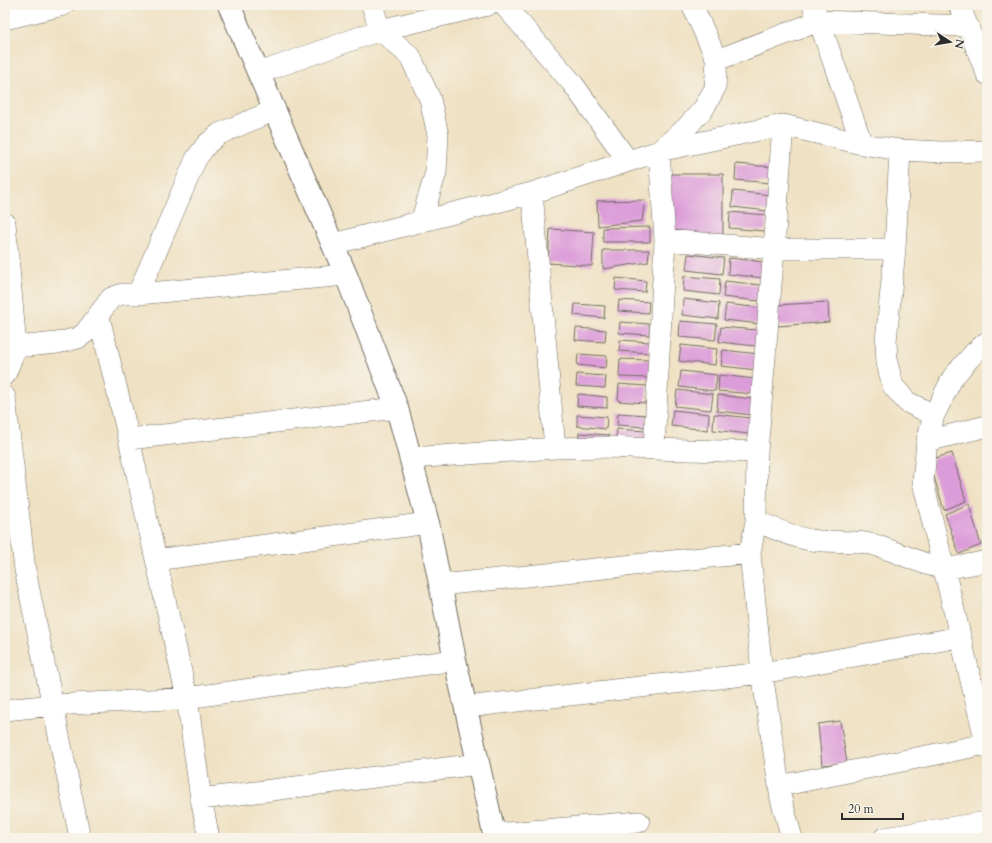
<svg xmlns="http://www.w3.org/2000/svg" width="992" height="843" font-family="Cardo,serif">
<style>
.building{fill:#dc9cd9}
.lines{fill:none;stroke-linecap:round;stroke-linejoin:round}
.minor-casing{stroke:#706b60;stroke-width:22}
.tertiary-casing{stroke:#706b60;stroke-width:24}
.minor{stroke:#fff;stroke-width:21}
.tertiary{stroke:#fff;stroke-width:22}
</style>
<rect width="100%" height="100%" fill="#f7f3e8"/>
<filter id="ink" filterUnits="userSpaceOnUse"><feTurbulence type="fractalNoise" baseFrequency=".025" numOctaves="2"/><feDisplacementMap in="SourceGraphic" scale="8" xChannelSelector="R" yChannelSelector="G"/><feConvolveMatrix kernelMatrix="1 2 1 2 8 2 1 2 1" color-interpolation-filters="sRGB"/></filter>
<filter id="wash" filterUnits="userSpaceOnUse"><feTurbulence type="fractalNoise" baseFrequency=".012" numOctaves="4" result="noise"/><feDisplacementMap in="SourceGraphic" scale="16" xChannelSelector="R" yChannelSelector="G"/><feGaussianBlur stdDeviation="0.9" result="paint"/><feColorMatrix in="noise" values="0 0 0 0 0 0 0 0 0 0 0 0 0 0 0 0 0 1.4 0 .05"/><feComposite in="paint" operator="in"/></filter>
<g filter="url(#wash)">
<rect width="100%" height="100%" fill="#efe1c3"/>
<g id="blocks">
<!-- building -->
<path class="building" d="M736,164l37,3 -2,16 -36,-3z
M670,174h53v67h-53z
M733,191l37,4 -2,16 -36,-4z
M645,200l-3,21 -44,5 -1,-25z
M730,212l37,3 -2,16 -36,-3z
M650,227v15h-47v-14z
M550,229l44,3 -2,34 -44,-3z
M603,250h46l-1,12 -45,7z
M688,254l36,4 -2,16 -36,-4z
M729,258l36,4 -1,16 -36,-4z
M684,276l36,3 -1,16 -36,-4z
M616,278l30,3 -1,11 -30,-2z
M725,281l36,4 -2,16 -36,-4z
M683,299l36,4 -1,16 -36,-4z
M619,300l30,2 -1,11 -30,-2z
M828,302l1,20 -51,4 -3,-21z
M575,304l30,2 -1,12 -30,-3z
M726,304l36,4 -1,16 -37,-4z
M680,321l37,3 -2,16 -36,-3z
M620,322l30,2 -1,11 -30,-2z
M721,327l36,3 -1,16 -37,-4z
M576,328l30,2 -1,12 -30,-2z
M620,340l30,2 -1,11 -30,-2z
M681,345l36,4 -2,16 -36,-4z
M723,350l36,4 -2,16 -36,-4z
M578,354l29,2 -1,12 -29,-3z
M620,359l31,1 -1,18 -31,-1z
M681,371l36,4 -2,16 -36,-4z
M577,374l29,2 -1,12 -29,-2z
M719,375l37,4 -2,15 -36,-3z
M619,384l28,2 -1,17 -28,-2z
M677,390l36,4 -2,16 -36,-4z
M578,394l29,3v11l-30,-2z
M718,395l36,4 -2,16 -35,-4z
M673,410l36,4 -1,16 -37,-4z
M618,413l29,2 -1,12 -29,-2z
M714,414l37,4 -2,16 -36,-4z
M577,415l30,2 -1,12 -29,-3z
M617,429l29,2v12l-30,-3z
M579,433l30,2 -1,12 -30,-2z
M952,453l14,48 -22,9 -15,-50z
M969,504l12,41 -22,9 -14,-40z
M840,721l7,42 -25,2 -4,-41z"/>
</g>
</g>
<g filter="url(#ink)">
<use href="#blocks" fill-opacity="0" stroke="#706b60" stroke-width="1"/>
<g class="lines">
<defs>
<path id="minor" d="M504,5l69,79 55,77
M692,5l25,55 102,-39 43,123
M813,5l6,16 149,5
M959,5l28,69
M5,19l58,-14
M259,73l121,-43 -8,-25
M900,150l-5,99 -9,92 1,22 6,23 14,16 27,13
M532,193l127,-42 124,-26 79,19 38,6 42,2 45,-1
M421,222l15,-50 2,-37 -8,-36 -20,-43 -30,-26 108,-25
M5,223l11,124 -11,28
M665,240l109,9h121
M333,244l199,-51 23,255
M138,294l58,-135 11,-15 12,-10 56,-24
M99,317l30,122 58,259 14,101 8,39
M987,342l-12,10 -22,25 -19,38 -7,26 -4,41 64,265
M16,347l41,-4 21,-5 7,-5 26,-35 11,-4h16l208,-19
M5,397l20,173 55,268
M129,439l268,-31
M927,441l60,-15
M654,449l11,-209 -6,-89 27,-23 18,-20 11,-20 2,-28
M411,458l144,-10 53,-1 46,2 103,3
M756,521c17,7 36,16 55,19 18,3 36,0 55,3 26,5 49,20 76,25 8,1 35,-5 45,-7
M750,553l6,-32 1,-69 17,-203 9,-124
M156,560l272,-37
M440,585l310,-32 12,120 19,126 11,39
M466,707l296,-34 198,-36
M5,710l48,-5 134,-7 268,-38
M779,786l207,-42
M201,799l277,-35
M494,834l145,-12
M884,838l103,-16"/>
<path id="tertiary" d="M229,5l117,270 51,133 31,115 27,137 40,178"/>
</defs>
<!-- minor casing -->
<use href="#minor" class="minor-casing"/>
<!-- tertiary casing -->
<use href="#tertiary" class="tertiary-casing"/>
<!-- minor -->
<use href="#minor" class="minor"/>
<!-- tertiary -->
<use href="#tertiary" class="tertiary"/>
</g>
</g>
<!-- margin -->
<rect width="992" height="843" fill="none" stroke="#f7f3e8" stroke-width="20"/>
<!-- north arrow -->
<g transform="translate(950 42) rotate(102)" stroke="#f7f3e8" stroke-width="3" paint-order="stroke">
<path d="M0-3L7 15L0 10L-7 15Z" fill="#2b2b2b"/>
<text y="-6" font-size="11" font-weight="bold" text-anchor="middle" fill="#2b2b2b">N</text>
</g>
<!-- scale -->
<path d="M842 813v6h61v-6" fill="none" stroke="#2b2b2b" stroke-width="2"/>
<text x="848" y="813" font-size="12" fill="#2b2b2b" stroke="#f7f3e8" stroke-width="3" paint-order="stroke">20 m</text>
</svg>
